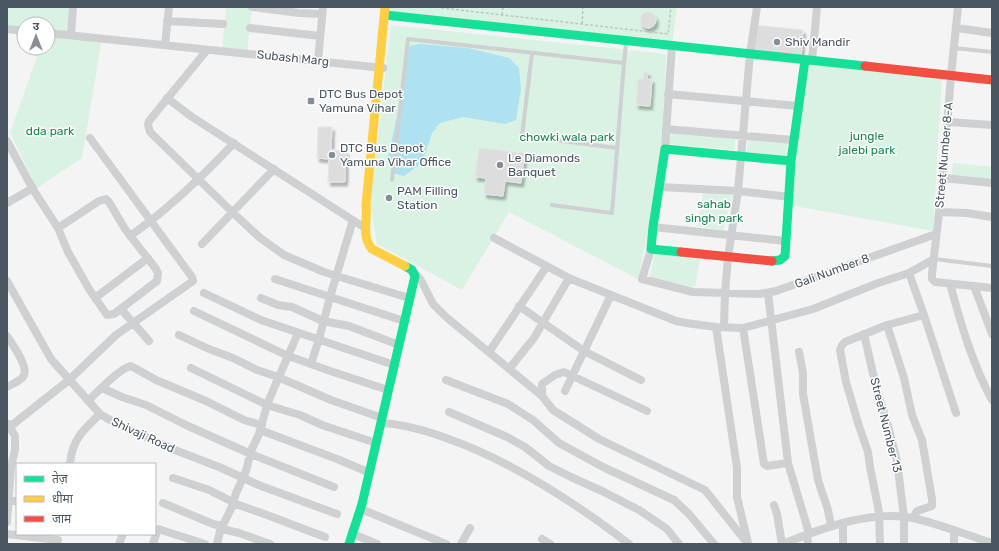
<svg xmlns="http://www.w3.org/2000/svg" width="999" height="551" font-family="Rubik,'Noto Sans Devanagari',sans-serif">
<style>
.green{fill:#d9f2e3}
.water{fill:#aee2f0}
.building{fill:#ddddde;stroke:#e5e6e7;filter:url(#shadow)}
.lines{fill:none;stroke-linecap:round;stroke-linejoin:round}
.path{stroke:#bcc7c4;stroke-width:1.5;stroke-dasharray:3 2;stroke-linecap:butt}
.lane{stroke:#ced0d2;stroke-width:4}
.street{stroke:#ced0d2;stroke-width:8}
.fast{stroke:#16e098;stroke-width:9}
.slow{stroke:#ffcf43;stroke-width:9}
.jam{stroke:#f24e42;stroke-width:9}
.poi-dot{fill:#868d94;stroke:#fff;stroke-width:1.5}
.labels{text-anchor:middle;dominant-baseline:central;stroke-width:3;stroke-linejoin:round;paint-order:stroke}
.poi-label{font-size:12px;fill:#4a5661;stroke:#fff;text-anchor:start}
.street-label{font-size:12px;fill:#4a5661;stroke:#fff}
.park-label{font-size:12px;fill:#17864f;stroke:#fff}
</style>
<defs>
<filter id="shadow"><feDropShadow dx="2.5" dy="4" stdDeviation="1" flood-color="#0004"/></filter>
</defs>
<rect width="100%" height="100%" fill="#f4f4f4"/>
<!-- green -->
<path class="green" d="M7,7h64l-3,27 34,4 -20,120 -45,30 -27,-55 30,-85h8v-24h-24v5l-17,-2z
M226,7h26l-5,47 -25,-3z
M386,7h291l-5,38 -286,-31z
M391,25l275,29 -5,117 -23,108 -129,-67 -47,78 -85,-46 -7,-39z
M809,64l133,13 -9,154 -144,-26 6,-56z
M671,130l65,7 -2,13 -65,-6z
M749,137l39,5 -2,15 -40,-4z
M953,163l39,4v16l-41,-4z
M703,193l29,2 -9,35 -26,-4z
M655,253l45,6 -5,28 -46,-8z"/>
<!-- water -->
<path class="water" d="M420,44l48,4 41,10 10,10 2,21 -5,31 -11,4 -42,-7 -23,6 -8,10 -10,30 -18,13 -12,-3 -4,-16 10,-45 6,-47 5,-19z"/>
<!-- building -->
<path class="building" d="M640 20a8 8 0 1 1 16 0a8 8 0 1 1-16 0Z
M754,25l49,5 -2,29 -51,-5z
M644,72h4l-1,7h5l-2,27 -14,-1 2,-26h5z
M318,127h14l-1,23 15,1 -1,31h-17l1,-23 -12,-1z
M479,148l46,5 -4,30 -16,-2 -2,15 -19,-2 2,-16 -11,-1z"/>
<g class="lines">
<!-- path -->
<path class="path" d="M442,7v1l226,26 3,-27
M484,7h4
M502,15l1,-8
M582,24l1,-17"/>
<!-- lane -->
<path class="lane" d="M954,48l38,4
M532,53l-10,83 95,12
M624,63l2,-20
M392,180l16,-141 216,24 -12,150 -60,-8
M934,259l58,7"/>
<!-- street -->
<path class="street" d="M252,7l47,6 23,1
M958,7l-7,68 -8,103 -11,96v5l3,3 57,6
M167,21l56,3
M250,28l70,8
M957,28l35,5
M7,29l17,2
M48,33l335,35
M71,35l2,-28
M165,45l4,-38
M207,50l-58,71 -1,4 2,7 79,77 30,28 25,18 40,17 85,26
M812,60l5,-53
M318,61l5,-54
M668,94l130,12
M167,98l25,19 173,111
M948,122l44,3
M666,129l128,11
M7,141l27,50 24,37 10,24 21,37 18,26 7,-1 43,-33 1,-8 -2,-4 -31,-40 -16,-27 -3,-3 -7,2 -41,27
M665,149l7,-104
M943,178l49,5
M660,187l78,4 52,6
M7,203l26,-15
M939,212l28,1 25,4
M653,227l133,14
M130,236c39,-27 72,-59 104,-93
M494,238l77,41 105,42 10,2 30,4 27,1 70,-19 65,-26 31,-10 25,-14
M202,244l72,-75
M651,249l-9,30 51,13 66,2 17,-3 160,-57
M909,273l15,42 32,98
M415,274l6,6 12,24 13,13 96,79v-12l13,-9 9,-3 83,39
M275,279l129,42
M7,281l44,78 49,55
M950,284c11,40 22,79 42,116
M974,286l18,48
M204,293l57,27 133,45
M768,293l20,170 21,70
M95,298l53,-40
M261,298l17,7 14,2 31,14 26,5 50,19
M519,306l65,45 57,29
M121,309l28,32
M194,311l92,44 44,16 58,19
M887,325l17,53 8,37 10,25 10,59v7l-15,5 -4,7
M716,327l21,141v29l11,46
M724,327l1,-34 3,-36 10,-66 12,-137 7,-47
M743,328l21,136 3,2 21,-3
M864,334l13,57 10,31 10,39 7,56v27
M179,335l30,14 24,9 24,12 21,7 53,23 51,18
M7,336c5,8 23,32 16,41 -3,4 -11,7 -16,10
M489,352l58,-86
M799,352l4,21v21l15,86 10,30 3,16
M311,364l8,-25 11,-42 23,-77
M191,368l76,37c10,-25 21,-48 31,-72
M509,369l25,-31 35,-60
M446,380l62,24 25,16 26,23 44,24 71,33 15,14 25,30
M102,388l20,9 24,8 42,21 63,28 83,33
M565,391l46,-96
M542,396l11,14 46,29 106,51 43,54
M88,401c8,-8 33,-34 43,-35l25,14 50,21 38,19 18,5
M449,412l58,25 18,10 24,19 22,11 33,15 35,18 28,19 12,15
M381,423c23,1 43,7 65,15 66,23 127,63 183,106
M7,429l62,-49 47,-45 77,-54 -1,-4 -102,-139
M260,430l77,29 33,14
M70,464c2,-24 13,-34 30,-50l17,10 58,26 44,17 42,19 76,28
M173,478l36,12 24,12
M7,500l10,1
M163,503l50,21 10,2
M233,503l34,12 58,22
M774,505l3,9 5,30
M361,509l85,35
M7,522l4,-56 4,-16v-14l-7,-12
M843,523v21
M222,529l17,4 31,11
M7,534l51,6
M353,534l24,10
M807,534l1,10
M542,539l8,5
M119,544l4,-10
M153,544l5,-15 47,15
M217,544l3,-13 11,-22 5,-16 10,-22 5,-20 8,-17 8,-29 33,10 22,10 54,18
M461,544l9,-16
M783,544c39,-16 87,-34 130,-26 27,6 53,17 79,25
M880,544l-1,-32 -9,-45 -2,-15 -10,-29 -12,-41 -6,-32 2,-5 3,-3 42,-17 37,-10
M954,544v-13"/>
<!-- fast -->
<path class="fast" d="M385,15l480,51
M681,252l-30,-3 2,-22 12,-78 126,12
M772,261l8,-1 5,-4 6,-95 14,-101
M349,544l13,-40 53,-228 -3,-6 -7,-4"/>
<!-- slow -->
<path class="slow" d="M385,7l-19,198c2,16 -5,31 6,44l33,17"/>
<!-- jam -->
<path class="jam" d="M865,66l127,14
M681,252l91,9"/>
</g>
<!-- markers -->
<g class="poi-dot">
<circle cx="777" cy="42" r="4"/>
<rect x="307" y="97" width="8" height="8" rx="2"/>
<circle cx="332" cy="155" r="4"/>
<circle cx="500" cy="165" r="4"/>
<circle cx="389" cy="198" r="4"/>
</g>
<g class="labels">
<!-- poi labels -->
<g class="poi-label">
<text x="785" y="42">Shiv Mandir</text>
<text x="319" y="94">DTC Bus Depot<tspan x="319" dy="14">Yamuna Vihar</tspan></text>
<text x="340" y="148">DTC Bus Depot<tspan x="340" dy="14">Yamuna Vihar Office</tspan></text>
<text x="508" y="158">Le Diamonds<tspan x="508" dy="14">Banquet</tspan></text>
<text x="397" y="191">PAM Filling<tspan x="397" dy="14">Station</tspan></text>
</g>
<!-- street labels -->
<g class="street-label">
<text transform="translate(293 58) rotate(6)">Subash Marg</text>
<text transform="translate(944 155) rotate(-85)">Street Number 8-A</text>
<text transform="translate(832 271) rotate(-20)">Gali Number 8</text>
<text transform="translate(886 425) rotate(76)">Street Number 13</text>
<text transform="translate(143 435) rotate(25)">Shivaji Road</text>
</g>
<!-- park labels -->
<g class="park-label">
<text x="50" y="131">dda park</text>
<text x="867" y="136">jungle<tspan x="867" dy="14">jalebi park</tspan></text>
<text x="567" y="137">chowki wala park</text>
<text x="714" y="204">sahab<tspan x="714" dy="14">singh park</tspan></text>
</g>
</g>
<!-- border -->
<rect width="999" height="551" fill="none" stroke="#4a5661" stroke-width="16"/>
<!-- legend -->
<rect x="16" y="463" width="140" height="72" fill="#ffffff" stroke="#b7bbc0"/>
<rect x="24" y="476" width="20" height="6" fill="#16e098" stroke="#b7bbc0"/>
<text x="52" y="483" font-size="12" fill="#4a5661">तेज़</text>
<rect x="24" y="496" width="20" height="6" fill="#ffcf43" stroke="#b7bbc0"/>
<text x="52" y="503" font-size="12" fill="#4a5661">धीमा</text>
<rect x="24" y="516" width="20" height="6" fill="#f24e42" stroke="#b7bbc0"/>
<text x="52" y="523" font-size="12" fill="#4a5661">जाम</text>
<!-- north arrow -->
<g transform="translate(36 36)"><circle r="19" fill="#ffffff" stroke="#b7bbc0"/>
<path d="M0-3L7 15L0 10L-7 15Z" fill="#868d94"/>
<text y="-6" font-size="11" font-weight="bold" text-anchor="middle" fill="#4a5661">उ</text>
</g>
</svg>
